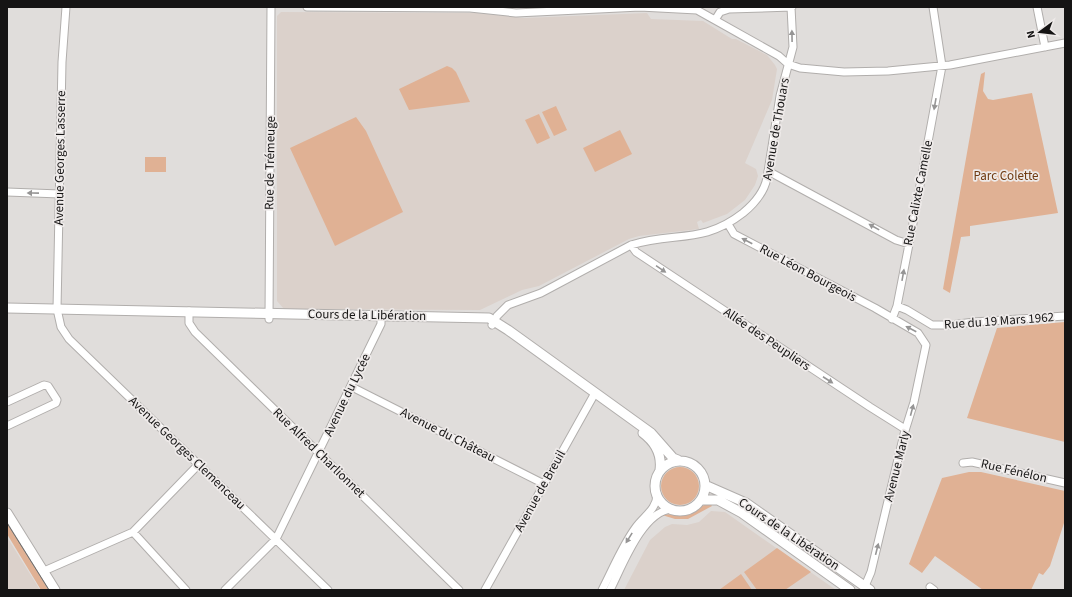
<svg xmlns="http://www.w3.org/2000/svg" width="1072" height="597" font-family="'Source Sans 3',sans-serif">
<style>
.built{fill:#dbd1cb}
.green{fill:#e0b194}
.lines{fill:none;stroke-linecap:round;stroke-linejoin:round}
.minor-casing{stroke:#b1aeac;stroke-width:9}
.major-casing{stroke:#b1aeac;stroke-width:11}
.minor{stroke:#fff;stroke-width:7}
.major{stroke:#fff;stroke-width:9}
.tram{stroke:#6e6c6b;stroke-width:1}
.oneway{fill:#969595}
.labels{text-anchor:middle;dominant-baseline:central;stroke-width:3.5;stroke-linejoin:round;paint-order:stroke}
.street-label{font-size:13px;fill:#151414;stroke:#eeeae9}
.park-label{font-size:13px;fill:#6f3a11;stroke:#eeeae9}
</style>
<rect width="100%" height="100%" fill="#e0dddb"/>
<!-- built -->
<path class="built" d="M281,12l196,1 47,5 123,-5 4,6 52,2 29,18h4l31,16 8,10 2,4 -5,31 -27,63 11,6 2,7 -3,9 -10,15 -18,14 -24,9 -2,-3 -4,2 2,7 -60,7 -10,3 -90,47 -17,4 -42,20 -196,-1 -7,-8v-285z
M711,511l14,1 111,78h-212l26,-50 15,-13 7,-3 15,1 12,-3z
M7,537l33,53h-33z"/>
<!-- green -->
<path class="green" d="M447,66l5,2 4,4 14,30 -61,8 -10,-21z
M985,72l-2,19 5,8 5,1 39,-7 26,120 -88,13v10l-9,1 -11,56 -7,-4 37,-210 1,-5z
M556,106l11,24 -13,6 -12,-24z
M539,114l11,24 -13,6 -12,-24z
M356,117l10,14 37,81 -68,34 -45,-98z
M620,130l12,24 -37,18 -12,-24z
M145,157h21v15h-21z
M1065,322v120l-98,-24 30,-90z
M661 486a19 19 0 1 1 38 0a19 19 0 1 1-38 0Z
M969,472h12l84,19 -1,32 -14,43 -7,9 -4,-2 -8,17h-48l-48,-34 -13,17 -13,-9 33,-86z
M710,503l2,3 -24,13h-13l-13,-4c9,-2 17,1 26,-1 8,-3 13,-9 22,-11z
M7,519l44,71h-10l-34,-56z
M777,548l34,24 -26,18h-28l-13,-18z
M741,574l11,16h-33z"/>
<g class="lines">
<defs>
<path id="minor" d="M66,7l-4,55 -5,247 4,18 8,12 259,251
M307,7l163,1 46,5 124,-6 57,3 82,46 9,8 12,4 44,4 44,-1 62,-6 115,-22
M1037,7l8,40
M715,20l5,-8 9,-3 63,-2
M768,171l128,69 13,4
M7,192l53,2
M728,224l6,10 141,74 43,25 8,12 -12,57 -10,32 -33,138 -6,14
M631,245l5,7 234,155 35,22
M897,306l10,4 25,15h19l23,-3 91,-6
M189,311v12l6,9 264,258
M269,319l2,-312
M892,319l5,-13 14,-72 31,-168 -9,-59
M492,325l5,-9 11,-11 33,-12 90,-48c43,-14 71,0 112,-32 11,-9 21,-20 24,-35l13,-82 13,-49 -2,-40
M352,387l192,97
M7,402l37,-17 4,1 9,14 -1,3 -49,23
M963,463l9,-1 93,21
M133,532l53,58
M44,571l89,-39 66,-68
M930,587l4,3
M225,590l51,-51 105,-215v-9
M485,590l110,-197
M602,590c11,-21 20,-44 34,-63 8,-11 21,-18 21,-33
M610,590c12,-23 32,-79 62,-81"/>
<path id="major" d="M7,308l482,10 19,12 143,103 22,25 5,2
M643,433c12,9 19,22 17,37
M655 486a25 25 0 1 1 50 0a25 25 0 1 1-50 0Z
M705,485l41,18 124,87
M702,500h16l24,13 108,77
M7,513l48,77"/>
</defs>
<!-- minor casing -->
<use href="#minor" class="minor-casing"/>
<!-- major casing -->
<use href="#major" class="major-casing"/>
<!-- minor -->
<use href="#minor" class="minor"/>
<!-- major -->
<use href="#major" class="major"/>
<!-- tram -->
<path class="tram" d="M7,523l42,67"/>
</g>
<!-- one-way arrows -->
<defs><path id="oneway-solid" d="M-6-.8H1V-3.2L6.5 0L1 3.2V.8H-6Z"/></defs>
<g class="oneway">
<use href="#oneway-solid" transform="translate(792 36) rotate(-91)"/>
<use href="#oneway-solid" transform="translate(935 104) rotate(100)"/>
<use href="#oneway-solid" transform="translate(33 193) rotate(-179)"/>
<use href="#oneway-solid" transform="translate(874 227) rotate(-151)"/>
<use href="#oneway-solid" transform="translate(747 241) rotate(-152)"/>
<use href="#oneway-solid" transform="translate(661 269) rotate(34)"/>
<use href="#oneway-solid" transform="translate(903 275) rotate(-80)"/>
<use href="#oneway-solid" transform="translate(911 329) rotate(-152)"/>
<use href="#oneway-solid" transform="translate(828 380) rotate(33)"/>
<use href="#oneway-solid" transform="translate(912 410) rotate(-75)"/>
<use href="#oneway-solid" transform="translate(629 538) rotate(122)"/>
<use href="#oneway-solid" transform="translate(877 549) rotate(-76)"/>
</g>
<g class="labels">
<!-- street labels -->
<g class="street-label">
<text transform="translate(776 129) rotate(-80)">Avenue de Thouars</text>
<text transform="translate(60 158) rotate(-89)">Avenue Georges Lasserre</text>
<text transform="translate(270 163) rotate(-89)">Rue de Trémeuge</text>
<text transform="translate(918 193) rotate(-79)">Rue Calixte Camelle</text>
<text transform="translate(808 273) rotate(28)">Rue Léon Bourgeois</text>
<text transform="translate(367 315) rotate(1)">Cours de la Libération</text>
<text transform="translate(999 321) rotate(-4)">Rue du 19 Mars 1962</text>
<text transform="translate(767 339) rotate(34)">Allée des Peupliers</text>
<text transform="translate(347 395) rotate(-64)">Avenue du Lycée</text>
<text transform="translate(448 435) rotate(27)">Avenue du Château</text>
<text transform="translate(187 453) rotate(44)">Avenue Georges Clemenceau</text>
<text transform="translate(319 453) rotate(44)">Rue Alfred Charlionnet</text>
<text transform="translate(897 466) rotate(-76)">Avenue Marly</text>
<text transform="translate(1014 471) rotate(13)">Rue Fénélon</text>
<text transform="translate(540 491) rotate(-61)">Avenue de Breuil</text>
<text transform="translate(789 534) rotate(34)">Cours de la Libération</text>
</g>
<!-- park labels -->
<g class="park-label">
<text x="1006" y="176">Parc Colette</text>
</g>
</g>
<!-- border -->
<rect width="1072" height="597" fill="none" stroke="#151414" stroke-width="16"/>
<!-- north arrow -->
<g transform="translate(1040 32) rotate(255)" stroke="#eeeae9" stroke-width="3" paint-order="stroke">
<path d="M0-3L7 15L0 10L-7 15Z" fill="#151414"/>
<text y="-6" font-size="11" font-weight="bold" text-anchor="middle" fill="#151414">N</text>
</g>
</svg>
